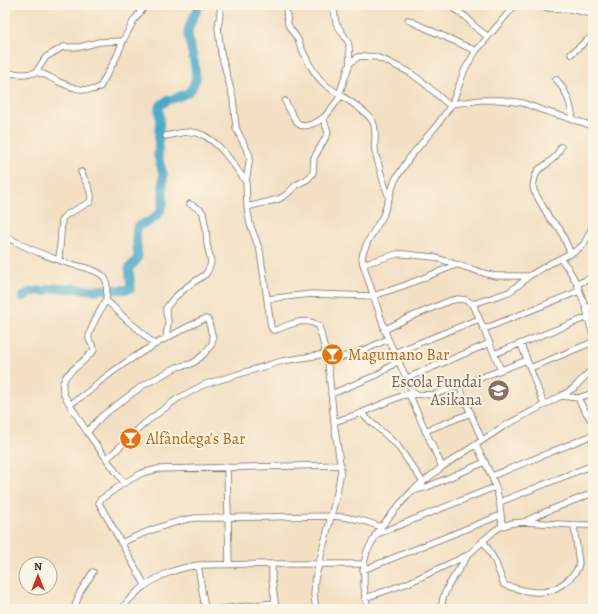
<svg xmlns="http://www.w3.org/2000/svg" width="598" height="614" font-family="Alegreya,serif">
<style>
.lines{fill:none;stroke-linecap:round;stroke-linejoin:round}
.river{stroke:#49a9c8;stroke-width:9}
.minor-casing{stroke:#716a60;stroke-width:7}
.minor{stroke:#fff;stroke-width:5.5}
.labels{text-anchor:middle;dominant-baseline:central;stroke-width:4;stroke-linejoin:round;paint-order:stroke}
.food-label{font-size:16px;fill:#c56008;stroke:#fcf5e5;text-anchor:start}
.education-label{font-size:16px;fill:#785e54;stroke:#fcf5e5;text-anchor:end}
</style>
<rect width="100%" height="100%" fill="#fcf5e5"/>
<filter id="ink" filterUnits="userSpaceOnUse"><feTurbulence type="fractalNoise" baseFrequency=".025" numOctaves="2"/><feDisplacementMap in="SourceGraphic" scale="8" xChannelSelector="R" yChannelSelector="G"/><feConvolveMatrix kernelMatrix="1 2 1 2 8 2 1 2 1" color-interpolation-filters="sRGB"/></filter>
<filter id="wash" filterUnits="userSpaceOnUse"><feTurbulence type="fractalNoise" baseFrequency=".012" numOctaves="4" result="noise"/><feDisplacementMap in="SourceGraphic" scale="16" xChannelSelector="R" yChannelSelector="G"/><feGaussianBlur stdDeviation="0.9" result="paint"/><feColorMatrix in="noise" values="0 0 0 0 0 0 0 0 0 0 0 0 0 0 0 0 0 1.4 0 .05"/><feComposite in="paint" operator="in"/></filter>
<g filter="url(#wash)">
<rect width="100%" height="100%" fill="#f3e0c3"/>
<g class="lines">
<!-- river -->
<path class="river" d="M109,289c7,1 15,2 22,-1l-2,-20 7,-7 2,-4 -2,-21 1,-8 3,-3 10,-4 4,-3 6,-6 3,-8v-30l-5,-18 1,-26 1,-12 -1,-7v-4l3,-3 6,-4 8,-2 11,-5 5,-5 4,-9 -1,-13 -7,-31v-5l4,-10 8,-15
M23,297l7,-5 6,-1h10l3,-2 7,-1 13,1 5,-1 10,2h13l7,-1"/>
</g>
</g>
<g filter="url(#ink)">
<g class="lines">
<defs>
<path id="minor" d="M221,5l-3,23 3,25 12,45 3,30 14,28 -4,26 1,25 3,17 10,27 11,76 2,3h3c13,-5 29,-14 43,-4l7,28
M333,5l3,18 12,19 1,4 1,17 -11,32
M448,5l18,12 8,9 13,10
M541,5l7,3 22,1 23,5
M592,5l1,5
M286,6c0,6 1,12 2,18 2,6 7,10 10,16 7,16 15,35 29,46 12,9 40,24 46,36 4,9 1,19 2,28 0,4 2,8 3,12 3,12 6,23 11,35
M408,20l68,31
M571,54l15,-13 7,-5
M350,63l8,-6 6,-1 12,1 10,4 23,11 15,11 26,23
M36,72l10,-15 17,-10h17l19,-5 24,-1
M5,73c6,0 12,1 19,1 5,0 10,-2 15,-1 7,1 13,6 20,9 11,5 30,12 41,5l16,-29 7,-17 11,-21 8,-10 1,-5
M556,79c11,13 15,25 17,41
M285,101c3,6 10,21 15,24 6,3 18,-3 23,-7 7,-6 12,-15 18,-22
M452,104l29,-4h21l21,3 19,7 51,16
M166,136c8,-2 17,-4 25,-4 24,1 42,32 55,50
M561,147l-5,9 -9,8 -9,6 -3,7 -2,9 1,5 16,28 10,10 11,25
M247,207l32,-8 8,-5 9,-9 12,-6 5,-6 1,-15 13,-23 1,-3 -5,-14
M5,236c19,11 38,19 59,26 11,4 32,6 40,15 5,5 2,17 2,23l22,21 10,8 16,15
M561,259l7,9 9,16 9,24 7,29
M59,260l3,-41 4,-4 24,-13c4,-9 -5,-21 -9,-30
M363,264l34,-10h7l29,3 54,17 9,2h33l22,-13 26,-13 7,-6 4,-8 5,-11
M577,284l16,-7
M267,299l44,-5 62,2 30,-10 53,-21
M106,300c-4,7 -19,33 -17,39 1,5 5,5 5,11 -4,5 -9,9 -14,14 -11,9 -21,14 -16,31l23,37 37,51
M473,304l36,-12 11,-8 9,-8
M586,308l7,-2
M484,329l95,-38
M384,330l22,-11 43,-18 9,-2 8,1 7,4 28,66 -42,16 23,54
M166,338l2,-15v-3l-2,-8v-4l8,-10 14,-12 18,-12 4,-8 1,-4 -4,-18 -1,-15 -3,-16 -2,-3 -11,-6
M388,339l26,55
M521,344l23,61
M394,353l85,-34
M494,354l94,-37
M328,362l41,-14 19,-9 -25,-75 -1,-6 1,-5 5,-12 15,-25 12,-36 15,-23 27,-32 15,-21 13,-35 11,-18 39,-46
M530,368l63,-26
M501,370l26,-10
M407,378l83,-35
M331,394l46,-19 21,-14
M409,394l33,73
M561,396l17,2 15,-5
M578,398l4,8 11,17
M71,404c5,-4 12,-8 17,-12 5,-4 9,-9 14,-12 31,-25 66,-44 102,-61h2l2,1 5,18 -1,6 -9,11 -7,6 -5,3 -14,3 -35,19 -40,30 -15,16
M361,413l36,32 26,37
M334,422l27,-9 40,-17 8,-2 24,1 26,-9
M425,431l46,-18
M107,459l38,-36 32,-24 26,-14 79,-24 44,-7 2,8 6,60 7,48 -4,23 -22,86 -1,16 2,14
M227,467l2,97
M492,476l101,-41
M416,490l11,-3 58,-25
M500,502l93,-37
M526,521l19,-9 48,-19
M502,526l11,-3 11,-1 50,3h19
M375,535l120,-48
M483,540l12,21 9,24c6,2 12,3 18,5 6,1 11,2 16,2 11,1 23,-6 31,-13 5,-5 9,-8 10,-16l-5,-38
M121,543c24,-11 48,-21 74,-25l136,-2c18,1 34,4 50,11
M272,564v16l4,29
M363,570l138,-55
M145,585l-46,-82 1,-3 24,-17 18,-10 16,-4 183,-4
M365,598l43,-15 60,-28
M74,609l6,-17 13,-20
M122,609c4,-7 9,-11 14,-16 20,-17 37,-24 62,-28
M205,609l-7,-44 74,-1h92
M221,609l54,-6
M369,609l-4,-11 -1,-14v-20l3,-13 14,-24 19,-23 13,-14 29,-23 62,-41 57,-30 13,-8 19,-20
M441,609l2,-11 5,-12 20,-31 26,-24 8,-5c-1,-8 -1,-17 -3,-25 -3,-20 -14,-38 -23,-56"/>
</defs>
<!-- minor casing -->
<use href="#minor" class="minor-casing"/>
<!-- minor -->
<use href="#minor" class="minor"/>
</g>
</g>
<!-- icons -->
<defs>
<symbol id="bar-disc" viewBox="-11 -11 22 22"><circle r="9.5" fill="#e8710a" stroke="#fcf5e5"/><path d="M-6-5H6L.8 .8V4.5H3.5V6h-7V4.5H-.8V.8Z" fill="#fff"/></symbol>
<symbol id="school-disc" viewBox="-11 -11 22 22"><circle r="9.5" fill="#8d6e63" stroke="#fcf5e5"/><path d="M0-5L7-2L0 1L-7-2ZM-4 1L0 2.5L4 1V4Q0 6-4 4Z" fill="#fff"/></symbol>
</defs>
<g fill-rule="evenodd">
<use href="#bar-disc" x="320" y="342" width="25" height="25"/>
<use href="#school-disc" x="486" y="378" width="25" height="25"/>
<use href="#bar-disc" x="118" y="426" width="25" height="25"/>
</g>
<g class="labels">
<!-- food labels -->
<g class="food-label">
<text x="348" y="355">Magumano Bar</text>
<text x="146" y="439">Alfândega's Bar</text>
</g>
<!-- education labels -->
<g class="education-label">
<text x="482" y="382">Escola Fundai<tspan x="482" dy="18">Asikana</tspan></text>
</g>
</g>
<!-- margin -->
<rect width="598" height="614" fill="none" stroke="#fcf5e5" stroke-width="20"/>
<!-- north arrow -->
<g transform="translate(38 576)"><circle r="19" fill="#fcf5e5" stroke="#a8a49b"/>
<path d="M0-3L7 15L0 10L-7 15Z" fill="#c8321e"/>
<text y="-6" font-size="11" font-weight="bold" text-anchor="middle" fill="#2b2b2b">N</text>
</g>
</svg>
